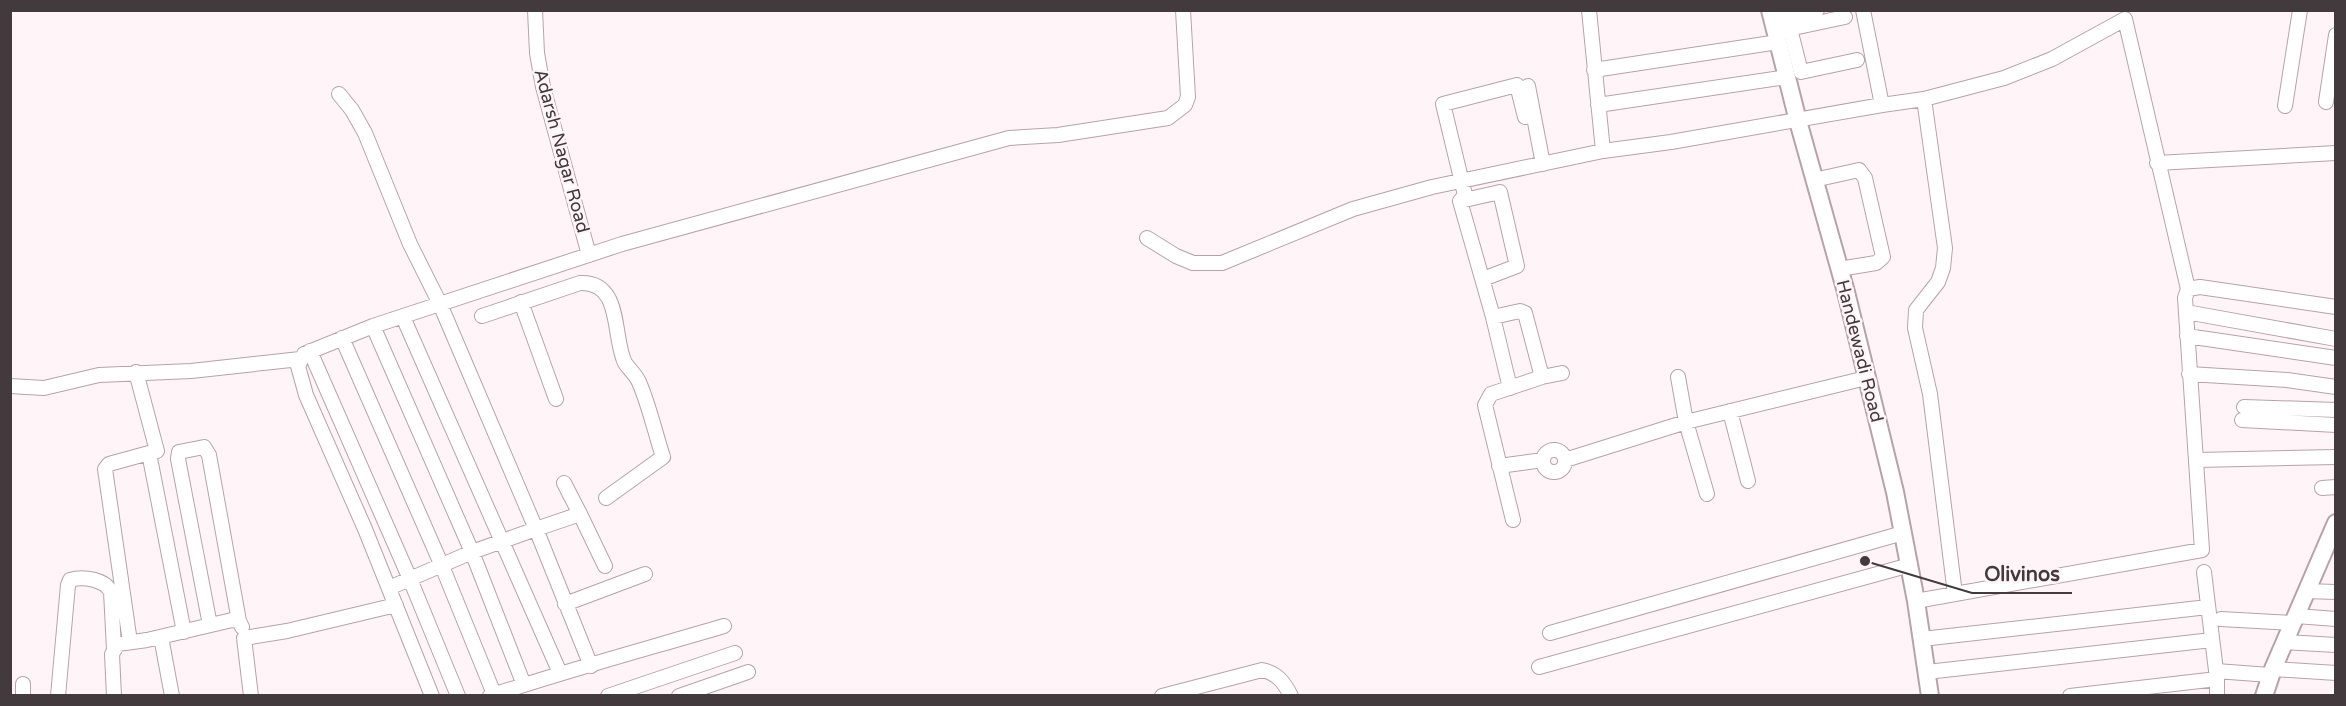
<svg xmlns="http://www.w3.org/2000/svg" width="2346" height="706" font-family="'Varela Round',sans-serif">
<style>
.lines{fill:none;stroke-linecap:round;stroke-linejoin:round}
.minor-casing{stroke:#b8a2a9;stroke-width:16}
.major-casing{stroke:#b8a2a9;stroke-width:20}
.minor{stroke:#fff;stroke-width:14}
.major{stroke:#fff;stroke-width:16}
.labels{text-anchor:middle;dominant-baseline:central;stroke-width:5;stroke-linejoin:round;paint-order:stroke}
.street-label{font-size:18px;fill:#433a3d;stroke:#fff5f8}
.leader{fill:none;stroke:#433a3d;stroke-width:2}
.callout-dot{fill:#433a3d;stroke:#fff5f8;stroke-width:2}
.callout-label{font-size:20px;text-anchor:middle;font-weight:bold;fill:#433a3d;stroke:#fff5f8;stroke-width:5;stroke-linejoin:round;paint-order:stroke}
</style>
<rect width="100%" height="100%" fill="#fff5f8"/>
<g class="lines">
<defs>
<path id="minor" d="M535,10l2,43 6,34 46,168
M1589,10l14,141
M1863,10l19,95
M1773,19l44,-9
M1790,29l11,43 56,-12
M1784,30l61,-13
M1594,70l184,-28
M1528,86l15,78
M339,94l13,16 13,23 45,111 30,60 96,225 44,-15 25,52
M1924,99l21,149 -2,20 -5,14 -22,28 -1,18 15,66 25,200
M2326,102l10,-67
M1598,105l189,-28
M2285,106l15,-96
M1525,117l-8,-32 -74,19 22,91 -5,6 33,116 27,-6 5,2 17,64 20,-4
M2157,163l179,-10
M1814,180l45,-10 6,8 18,79 -7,6 -37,6
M1460,201l40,-9 17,74 -34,13
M1147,238l29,18 17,7h29l131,-54 79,-22 171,-36 68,-9 211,-37 42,-6 80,-21 48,-19 73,-40 63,270
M521,302l35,97
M2186,312l150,27
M482,316l98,-33c43,-2 32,54 45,80 4,6 11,12 14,19 10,23 16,50 24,75l-57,41
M403,317l157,356
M1493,317l17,71
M373,326l99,226 52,133
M2187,336l149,22
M342,338l100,228 52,128
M310,351l100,228 48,117
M136,372l21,79
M2189,374l98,6 49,7
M1678,377l8,45 21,72
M10,386l34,2 55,-13 92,-4 109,-12
M2244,407l92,3
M1730,411l18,70
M2242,420l94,5
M1543 461a11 11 0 1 1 22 0a11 11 0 1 1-22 0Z
M1565,460l121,-38 180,-44
M2196,460l140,-3
M1499,466l44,-6
M564,483l16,31
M2322,488l14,-1
M1513,520l-28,-115 6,-11 51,-17
M2204,572l13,107v17
M389,588l83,-36 64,-23 55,137
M2306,591l30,1
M1916,601l286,-51 -17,-252 3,-9 12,-2 136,20
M565,604l80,-30
M2296,616l40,3
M2221,619l71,4
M210,625l-32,-166 1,-7 25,-5 5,8 30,166
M1550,633l353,-100
M161,637l11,59
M1922,639l286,-32
M130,642l-25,-173 4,-5 40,-11 35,179
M2284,642l52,3
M1539,667l371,-102
M2273,669l63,4
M2216,671l54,4
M1927,672l285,-32
M23,696v-12
M58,696l10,-111 2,-5c13,-4 35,-1 41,12l3,57
M114,696l-2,-42 6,-10 29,-4 85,-20 7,1 3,6
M251,696l-7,-58 43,-7 109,-26
M432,696l-67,-167 -59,-134 -8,-29 6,-12 69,-28 249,-82 387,-106 49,-3 110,-17 17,-13 3,-8 -5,-87
M490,696c78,-26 156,-47 234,-70
M608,696l127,-43
M679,696l69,-24
M1162,696l100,-26c15,3 22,12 29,26
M2070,696l147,-17"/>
<path id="major" d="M1770,10l28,111 48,171 49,200 21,109 14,95
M2264,696l9,-27 63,-146"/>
</defs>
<!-- minor casing -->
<use href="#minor" class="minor-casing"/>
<!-- major casing -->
<use href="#major" class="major-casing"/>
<!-- minor -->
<use href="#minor" class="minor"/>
<!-- major -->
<use href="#major" class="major"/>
</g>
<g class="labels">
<!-- street labels -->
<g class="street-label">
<text transform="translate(562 151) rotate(75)">Adarsh Nagar Road</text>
<text transform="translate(1860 351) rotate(76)">Handewadi Road</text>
</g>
</g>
<!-- callouts -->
<path class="leader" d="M1865 561L1972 593H2072"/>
<circle class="callout-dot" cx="1865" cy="561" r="6"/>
<g class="callout-label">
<text x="2022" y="581">Olivinos</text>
</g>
<!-- border -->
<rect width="2346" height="706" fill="none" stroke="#433a3d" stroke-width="24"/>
</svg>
